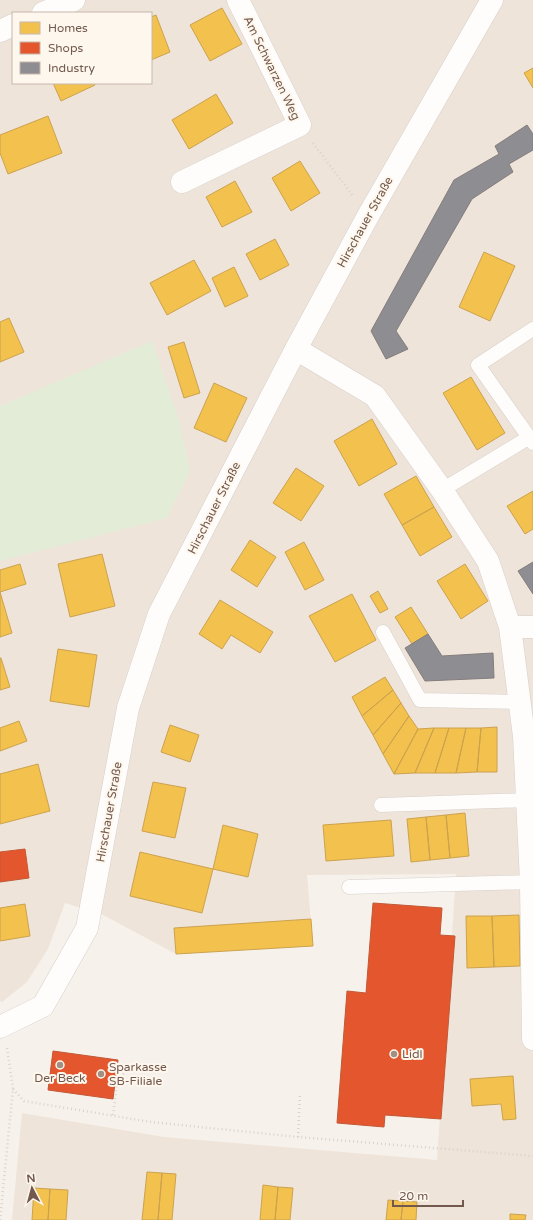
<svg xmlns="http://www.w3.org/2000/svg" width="533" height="1220" font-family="'Varela Round',sans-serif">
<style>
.residential{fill:#efe4d9;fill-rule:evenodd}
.green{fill:#e3ecd7}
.homes{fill:#f2c14e;stroke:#cca24e}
.shops{fill:#e4572e;stroke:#c25837}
.industry{fill:#8d8d92;stroke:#857d7d}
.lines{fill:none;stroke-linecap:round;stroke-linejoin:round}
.service-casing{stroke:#d5cfc9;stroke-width:15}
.minor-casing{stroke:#d5cfc9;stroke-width:23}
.tertiary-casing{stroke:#d5cfc9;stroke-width:23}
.path{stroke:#dad2ce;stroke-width:2.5;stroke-dasharray:1 3;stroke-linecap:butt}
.service{stroke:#fefdfc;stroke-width:14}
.minor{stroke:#fefdfc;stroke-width:22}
.tertiary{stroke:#fefdfc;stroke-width:22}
.poi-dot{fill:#a18f84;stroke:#fef7ed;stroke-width:1.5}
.labels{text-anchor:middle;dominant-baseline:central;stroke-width:4;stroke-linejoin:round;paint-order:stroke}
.street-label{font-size:12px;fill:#73594d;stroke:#fef7ed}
.poi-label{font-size:12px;fill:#73594d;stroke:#fef7ed;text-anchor:start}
</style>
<rect width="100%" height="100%" fill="#f6f2eb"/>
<!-- residential -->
<path class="residential" d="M0,0h533v1220h-521l10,-107 142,24 273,23 19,-286 -149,1 6,71 -137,8 -73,-39 -38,-12 -17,46 -21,33 -25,20 -2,-1zM13,13h138v70h-138z"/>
<!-- green -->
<path class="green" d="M152,341l27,79 11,51 -23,47 -167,43v-155z"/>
<!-- homes -->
<path class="homes" d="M222,8l20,36 -32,17 -20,-36z
M156,15l14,37 -19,8v-43z
M533,68v20l-9,-15z
M53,83h41l1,2 -34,16z
M216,94l17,29 -44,26 -17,-29z
M48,116l14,37 -54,21 -8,-21v-18z
M300,161l20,32 -29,18 -19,-33z
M235,181l17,31 -30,15 -16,-30z
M275,239l14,26 -29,15 -14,-26z
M484,252l31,14 -25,55 -31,-14z
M194,260l17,31 -44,24 -17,-32z
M234,267l14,29 -23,11 -13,-29z
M9,318l15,34 -24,10v-40z
M184,342l16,51 -16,5 -16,-51z
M471,377l34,56 -28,17 -34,-57z
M214,383l33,15 -21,44 -32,-14z
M372,419l25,45 -38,22 -25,-45z
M296,468l28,18 -23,35 -28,-18z
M416,476l18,31 -32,18 -18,-31z
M533,491v38l-8,5 -18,-28z
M434,507l18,30 -32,19 -18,-31z
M250,540l26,17 -19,30 -26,-17z
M304,542l20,38 -19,10 -20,-38z
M102,554l13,52 -45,11 -12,-53z
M20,564l6,20 -26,8 12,41 -12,4v-67z
M465,564l23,37 -27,18 -24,-38z
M378,591l10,18 -8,4 -10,-17z
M352,594l24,46 -41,22 -26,-46z
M220,600l53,32 -13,21 -29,-18 -9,14 -23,-15z
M411,607l17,27 -16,10 -17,-27z
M58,649l39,6 -8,52 -39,-6z
M0,658h1l9,29 -10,3z
M385,677l8,13 -31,26 -10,-19z
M393,690l8,13 -28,32 -11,-19z
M401,703l8,13 -26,38 -10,-19z
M409,716l9,13 -24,45 -11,-20z
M19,721l8,20 -27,10v-23z
M170,725l29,10 -9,27 -29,-10z
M497,727v45h-20l4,-44z
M434,728h15l-14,45h-20z
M434,728l-19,45 -21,1 24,-45z
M449,728h17l-10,45h-21z
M466,728h15l-4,44 -21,1z
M38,764l12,47 -50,13v-50z
M153,782l33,6 -11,50 -33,-7z
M465,813l4,43 -19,2 -4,-43z
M446,815l4,43 -20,2 -4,-43z
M426,817l4,43 -19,2 -4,-43z
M391,820l3,36 -68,5 -3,-36z
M223,825l35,9 -10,43 -35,-8z
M140,852l73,17 -11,44 -72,-17z
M25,904l5,32 -30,5v-33z
M519,915l1,51 -26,1 -2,-51z
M466,916h26l2,51 -27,1z
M311,919l2,27 -137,8 -2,-26z
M513,1076l3,43 -13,1 -2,-16 -29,2 -2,-27z
M147,1172l15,1 -4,47h-16z
M162,1173l14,1 -4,46h-14z
M263,1185l15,2 -3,33h-15z
M278,1187l15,1 -3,32h-15z
M34,1188l16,1 -2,31h-16z
M50,1189l18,1 -2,30h-18z
M388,1200l15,1 -2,19h-15z
M403,1201l14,1 -1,18h-15z
M510,1214l16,1 -1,5h-15z"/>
<!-- shops -->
<path class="shops" d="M25,849l4,29 -29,4v-30z
M373,903l69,5 -2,27 15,1 -14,183 -56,-4 -1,12 -47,-4 10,-132 19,2z
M53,1051l65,9 -5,39 -65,-9z"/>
<!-- industry -->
<path class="industry" d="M527,125l6,9v16l-24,14 4,8 -41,27 -76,132 12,18 -22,10 -15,-28 83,-151 45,-26 -4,-8z
M533,562v32l-15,-23z
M428,634l14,22 51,-3 1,25 -69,3 -20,-33z"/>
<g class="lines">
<defs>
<path id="service" d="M533,329l-55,36 55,78
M442,490l88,-53
M383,632l37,68 100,2
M381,805l146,-5
M349,887l182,-5"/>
<path id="minor" d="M43,13l31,-13
M0,31l13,-6
M182,182l118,-57 -62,-125
M296,349l79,47 67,94 46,71 22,66 14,109 7,146 2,157
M510,627h23"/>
<path id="tertiary" d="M0,1027l43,-21 44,-78 41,-220 31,-94 137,-265 72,-133 124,-216"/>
</defs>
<!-- service casing -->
<use href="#service" class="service-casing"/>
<!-- minor casing -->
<use href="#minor" class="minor-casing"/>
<!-- tertiary casing -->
<use href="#tertiary" class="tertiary-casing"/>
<!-- path -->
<path class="path" d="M313,143l40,53
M13,1089l11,12 127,21 147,15 235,19
M113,1115l5,-38 9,-5
M298,1137l2,-44
M0,1220l13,-131 -6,-41"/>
<!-- service -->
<use href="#service" class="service"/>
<!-- minor -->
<use href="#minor" class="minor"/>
<!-- tertiary -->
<use href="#tertiary" class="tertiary"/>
</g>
<!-- markers -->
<g class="poi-dot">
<circle cx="394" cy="1054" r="4"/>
<circle cx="60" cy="1065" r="4"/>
<circle cx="101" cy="1074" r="4"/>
</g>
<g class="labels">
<!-- street labels -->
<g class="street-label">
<text transform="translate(272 68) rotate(64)">Am Schwarzen Weg</text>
<text transform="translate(365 222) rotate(-61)">Hirschauer Straße</text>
<text transform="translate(214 508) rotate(-63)">Hirschauer Straße</text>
<text transform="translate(109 812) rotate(-80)">Hirschauer Straße</text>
</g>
<!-- poi labels -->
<g class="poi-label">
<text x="402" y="1054">Lidl</text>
<text x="109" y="1067">Sparkasse<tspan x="109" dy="14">SB-Filiale</tspan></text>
<text x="60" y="1078" text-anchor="middle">Der Beck</text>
</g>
</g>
<!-- legend -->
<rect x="12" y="12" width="140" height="72" fill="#fef7ed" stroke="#c6b8ad"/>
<rect x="20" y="22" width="20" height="12" fill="#f2c14e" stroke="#c6b8ad"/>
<text x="48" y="32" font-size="12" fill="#73594d">Homes</text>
<rect x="20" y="42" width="20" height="12" fill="#e4572e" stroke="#c6b8ad"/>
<text x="48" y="52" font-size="12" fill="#73594d">Shops</text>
<rect x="20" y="62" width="20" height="12" fill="#8d8d92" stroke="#c6b8ad"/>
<text x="48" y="72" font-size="12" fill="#73594d">Industry</text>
<!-- north arrow -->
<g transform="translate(32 1188) rotate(354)" stroke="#fef7ed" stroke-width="3" paint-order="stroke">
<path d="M0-3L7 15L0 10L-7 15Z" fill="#73594d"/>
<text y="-6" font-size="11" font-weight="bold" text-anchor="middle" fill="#73594d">N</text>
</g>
<!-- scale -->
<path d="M393 1200v6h70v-6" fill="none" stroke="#73594d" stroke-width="2"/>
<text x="399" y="1200" font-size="12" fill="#73594d" stroke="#fef7ed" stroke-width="3" paint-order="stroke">20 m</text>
</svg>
